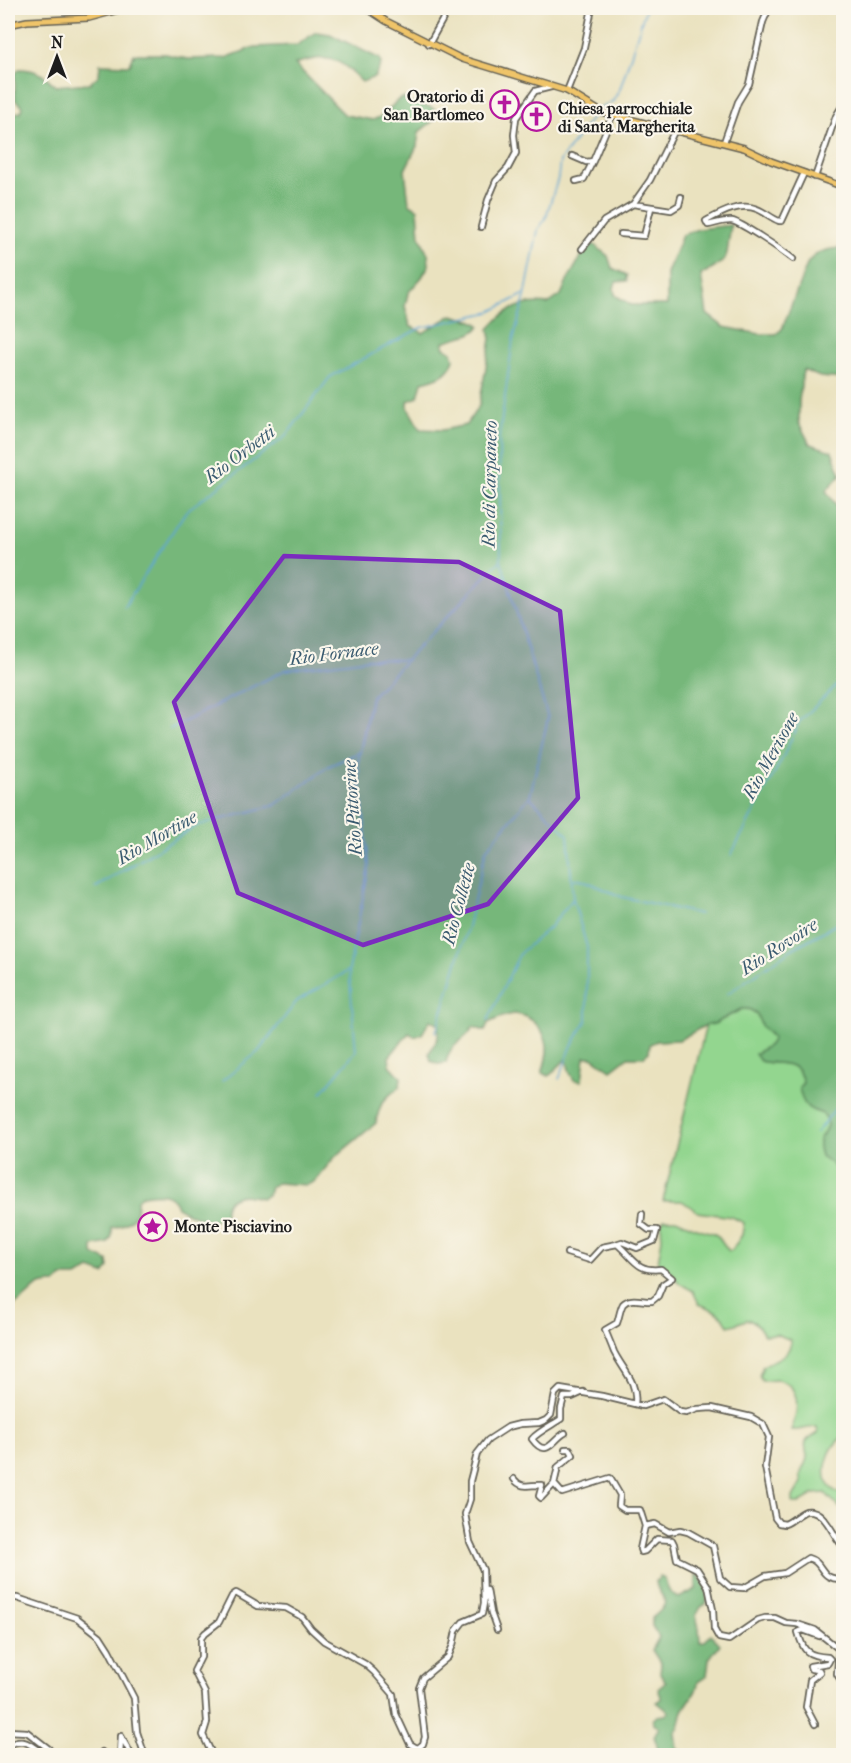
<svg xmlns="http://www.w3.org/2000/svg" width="851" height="1763" font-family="'IM FELL French Canon',serif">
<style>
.green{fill:#93d68f;stroke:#587956;stroke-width:1.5}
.forest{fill:#76b77a;stroke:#496a4b;stroke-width:1.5}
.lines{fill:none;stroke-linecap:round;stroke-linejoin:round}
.stream{stroke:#5da5d4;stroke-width:1.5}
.minor-casing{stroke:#646155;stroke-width:8}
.major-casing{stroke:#646155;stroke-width:8}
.minor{stroke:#fff;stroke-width:4.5}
.major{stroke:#efc469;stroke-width:5}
.marked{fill:#7b2cbf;fill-opacity:0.2;stroke:#7b2cbf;stroke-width:4.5;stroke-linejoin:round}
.labels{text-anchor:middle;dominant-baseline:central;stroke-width:4.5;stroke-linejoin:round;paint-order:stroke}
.poi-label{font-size:16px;font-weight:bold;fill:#1c1c1c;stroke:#fbf7ec;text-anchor:start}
.water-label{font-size:18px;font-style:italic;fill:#395a6f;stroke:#fbf7ec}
</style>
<rect width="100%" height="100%" fill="#fbf7ec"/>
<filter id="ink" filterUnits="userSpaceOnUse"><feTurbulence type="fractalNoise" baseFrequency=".0167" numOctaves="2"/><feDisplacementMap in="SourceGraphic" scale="12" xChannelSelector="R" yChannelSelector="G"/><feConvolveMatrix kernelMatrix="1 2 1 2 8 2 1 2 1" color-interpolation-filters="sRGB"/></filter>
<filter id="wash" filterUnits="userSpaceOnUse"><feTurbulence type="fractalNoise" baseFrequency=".008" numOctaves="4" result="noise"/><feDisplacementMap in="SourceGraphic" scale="24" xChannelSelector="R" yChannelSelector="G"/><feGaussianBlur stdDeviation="1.35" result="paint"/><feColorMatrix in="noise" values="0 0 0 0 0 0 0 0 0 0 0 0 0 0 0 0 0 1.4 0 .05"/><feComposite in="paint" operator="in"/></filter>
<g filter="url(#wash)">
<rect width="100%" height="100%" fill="#eae2bf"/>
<!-- green -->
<path class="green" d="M742,1009c21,-1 15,18 31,29l-4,7 -13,9 4,7c19,5 38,-4 43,22l-4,4 15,24 8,2 5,6v8l-8,14 2,15 12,8 10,15v258c-13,8 -22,32 -15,47 3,6 10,9 15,11v12l-2,2 -16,-16 -11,1 -15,9h-6v-6l9,-15c-5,-10 4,-15 5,-25 0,-5 -3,-10 -1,-15 2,-5 8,-6 12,-9l-1,-6c-8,0 -18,4 -26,3 7,-17 12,-45 -14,-50 -5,0 -9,1 -15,1l-3,-5 4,-10c12,-8 27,-8 28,-26l-15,-6 -12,1c-15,-25 -15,-13 -36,-9 -5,-13 -16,-17 -29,-22l-6,-13 -14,-8 -8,-11 -12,-7 -1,-3 4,-23 -1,-15 3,-5h12l20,9 17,5 5,3 11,15 3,-1 10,-15 2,-12 -12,-6 -34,-5 -16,-11h-19l43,-176 8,-1z"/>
<!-- forest -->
<path class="forest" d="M316,32l14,2 50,25 1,5 -6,13 -13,5c-5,-4 -7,-7 -11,-11 -18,-17 -35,-14 -56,-7l50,51 28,5 9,-4 17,-17 5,-1c14,12 20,3 33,13l-3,9 -15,12 -2,14 -12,24 4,33 9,6 2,28 8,17 1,11 -7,12 -14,16 -3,13 5,20 13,7 29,-18 21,6 7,4c-5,12 -25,11 -36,17v5l8,5 2,7c-5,16 -16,19 -32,23l-4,15 -10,4v7l12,21 23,1 23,-5 13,-19 12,-67 -2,-10c15,-19 34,-29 59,-25l13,-9 6,-14 15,-26 11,-11 15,12 4,12 15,7v6l-11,1 -2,6 1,7 16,10h36v-32l15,-38 16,-6 33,-4 -4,28 -3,8 -23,14 6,39 17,13 36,7h16l6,-5 26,-67c9,-11 21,-14 35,-14v131l-23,-2 -17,-7 -4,31v22l11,21 22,7 9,23 -15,17 14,19 3,2v667l-10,-14 -12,-9c-1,-4 -3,-10 -2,-14 1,-8 10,-12 8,-22 -4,-14 -23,0 -28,-33l4,-4c-5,-26 -24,-17 -43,-22l-5,-7 14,-9 4,-7 -11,-11 -6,-14 -7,-4h-8l-27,15 -8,1 -27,15 -22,1 -7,3 -1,8 -6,5h-15l-17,13 -19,-13h-7l-3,24 -8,-1 -4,-7 -4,-14 -17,17 -7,-3c3,-9 6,-18 5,-28 -2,-15 -16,-30 -32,-31 -9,0 -19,6 -27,9l-3,8 -12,-4c-9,17 -23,14 -27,36l-8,1 -7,-3 -2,-8c7,-11 12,-17 8,-30l-7,-3 -8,14 -7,3 -6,-4 -20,24 1,8 11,12 -1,9c-16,14 -20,15 -24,37l-42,35 -20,24 -7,3 -30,-2 -7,4 -2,8 -7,3c-17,-5 -39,-5 -36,19 -15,9 -34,-2 -48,-10 -5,-17 -20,-14 -35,-12l-5,5c2,19 -9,24 -25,28v8l-4,7 -15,3v8l15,7 1,7 -5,6 -14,-5 -13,8h-15l-6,6c-22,1 -18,4 -33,16 -12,10 -13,5 -13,23l-2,3v-1211l13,-2 2,-5 -8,-7v-26l4,-5c16,0 26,5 36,17l35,-3 9,-8 1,-11 30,1 4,-11h32l21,5 38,-1 30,-11 42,-2z
M698,1574c6,9 12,19 8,30l-5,3 -5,9 3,12 1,14 5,-1 6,-6 9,9 -11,15 -2,17 -9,6c0,12 -13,21 -16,32 -2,8 -1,12 -7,19l2,16 10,6h-32l3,-6 -4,-13 5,-9 -4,-2 -2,-5 4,-4 8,-1 4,-3 -12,-10 5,-3 -4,-10 8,-7 -6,-8 1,-10 -9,-14 7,-13 -7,-11v-8c26,-20 4,-20 4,-37l4,-4 5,2c2,8 4,16 14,19l17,-9v-14z"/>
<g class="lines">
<!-- stream -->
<path class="stream" d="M599,109l14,-8 7,-12 26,-81
M124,607l62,-96 100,-75 44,-59 90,-49 70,-16 35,-18
M170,729l115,-59 83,-11 38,1
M731,855l51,-96 17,-37 45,-44
M571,879h10l41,18 78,17
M95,888l101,-62 79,-21 54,-39 29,-13
M727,994l65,-45 52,-29
M488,1020l32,-67 29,-25 24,-29 -5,-64 -38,-38
M436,1032l32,-106 18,-76 44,-54 18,-78 -47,-158 -2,-122 14,-98 12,-43 13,-67 8,-13 12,-39 2,-17 36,-49
M559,1079l13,-34 15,-25v-73l-14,-48
M222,1081l36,-29 39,-51 51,-30
M321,1093l35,-42 -7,-81 20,-104 -11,-104 13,-65 130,-137
M816,1133l28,-35"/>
</g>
</g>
<g filter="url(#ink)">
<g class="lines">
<defs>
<path id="minor" d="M429,44l20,-36
M567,91l17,-43 8,-40
M724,142l14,-40 11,-18 14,-62 6,-14
M572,156l14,6 7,-1 19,-45
M815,177l21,-61 8,-13
M576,181l8,-2 9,-18
M633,204l38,6 8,-5 2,-8
M481,227l7,-27 8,-19 12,-13 8,-15 -2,-18 2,-17 19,-27 16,-4
M621,234l23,2 7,-28
M582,249l22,-28 29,-17 17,-24 25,-50
M793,259c-10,-8 -51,-36 -61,-38 -8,-1 -17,3 -24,4l-2,-4c15,-8 34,-19 51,-12 8,3 14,9 22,12h3l22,-48
M616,1244l6,-2 15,6 17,-7 3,-11h-8l-8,-6 1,-10
M567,1253l23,7 12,-13 15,-3c17,14 19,28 44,25l11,9 -9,6 -5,12 -6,5c-8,1 -22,-5 -29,3 -3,5 -4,14 -6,19l-12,7c3,7 6,14 9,22 9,18 24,30 21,52
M565,1433c-12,6 -18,27 -33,6 6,-7 20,-14 29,-20v-10l3,-12h8l11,-5
M565,1449h5l3,6 -15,12 -4,17 8,9 48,-15 10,17 -1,11 6,4h15l5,16
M514,1479c8,11 17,5 28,6l-3,11 2,2 13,-14
M844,1579c-27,1 -18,-16 -36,-21l-23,15 -20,3 -21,12 -14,-1 -10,-9 -7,-32 -25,-14 -8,-2 -11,2 -14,-8 -10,2 -5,23 1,3 4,-1 12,-12 15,1 2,4 3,15 20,10 11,17 5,24 1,19 5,9 10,2 29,-20 7,-2h10l11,5 11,1 18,6 24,19 -2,25 7,11
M487,1590l4,23 6,17
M8,1598h9l60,20 23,18 9,14 25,48 3,34 8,24
M815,1724l-9,-17 4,-27 10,-8 -1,-2 -8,-1 -1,-3 18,-3 2,-4 -2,-2c-21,-1 -25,-6 -30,-25l5,-2 16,6
M8,1731l19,1 22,17v6
M8,1745c23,-10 23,6 42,11
M415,1747l3,1 5,-4 2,-7 -6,-49 4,-10 25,-21 5,-12 3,-14 7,-9 19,-8 2,-11 -1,-33 -13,-28 -5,-28 5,-15v-18l7,-27 11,-14 20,-13 12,-3 19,-1 7,-3 5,-5 4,-21 5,-5 42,7 41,10 20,-7 17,13 6,1 12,-4 14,-1 39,9 12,7 6,13 -4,30 10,51 4,5 6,1c8,-3 13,-10 21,-13 19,-4 27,27 38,36
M102,1752l3,4
M120,1756l1,-20 11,20
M210,1756l1,-4 -8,-17 4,-13 -2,-29 -11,-22 7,-14v-19l4,-5 14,-11 13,-26 4,-3 22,13 28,2 16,9 9,12 13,12 41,23 9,8 19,22 3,20 14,30 5,3"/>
<path id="major" d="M366,8l20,13 76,38 105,32 34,21 143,36 27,13 73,26
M8,25l19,-4 62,-3 37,-10"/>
</defs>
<!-- minor casing -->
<use href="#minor" class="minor-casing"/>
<!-- major casing -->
<use href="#major" class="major-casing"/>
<!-- minor -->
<use href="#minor" class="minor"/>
<!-- major -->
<use href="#major" class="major"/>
</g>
</g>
<!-- marked area -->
<path class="marked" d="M284,556l175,6 101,49 18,187 -90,106 -125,41 -125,-52 -64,-191z"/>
<!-- icons -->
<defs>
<symbol id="church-ring" viewBox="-11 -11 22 22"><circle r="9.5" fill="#fbf7ec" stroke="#b5179e" stroke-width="1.5"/><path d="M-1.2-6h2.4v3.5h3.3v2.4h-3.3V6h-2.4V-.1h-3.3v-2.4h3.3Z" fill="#b5179e"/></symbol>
<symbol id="sight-ring" viewBox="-11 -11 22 22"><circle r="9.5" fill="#fbf7ec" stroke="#b5179e" stroke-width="1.5"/><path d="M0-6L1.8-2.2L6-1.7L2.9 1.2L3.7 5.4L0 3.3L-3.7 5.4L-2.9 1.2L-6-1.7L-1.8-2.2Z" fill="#b5179e"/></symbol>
</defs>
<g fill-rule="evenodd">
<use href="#church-ring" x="488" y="88" width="33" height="33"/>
<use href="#church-ring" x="520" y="100" width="33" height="33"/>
<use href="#sight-ring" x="136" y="1210" width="33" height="33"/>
</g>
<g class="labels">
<!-- poi labels -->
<g class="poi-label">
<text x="484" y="96" text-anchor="end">Oratorio di<tspan x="484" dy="18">San Bartlomeo</tspan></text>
<text x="558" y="108">Chiesa parrocchiale<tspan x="558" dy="18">di Santa Margherita</tspan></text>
<text x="174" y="1226">Monte Pisciavino</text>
</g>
<!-- water labels -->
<g class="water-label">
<text transform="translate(240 455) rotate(-37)">Rio Orbetti</text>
<text transform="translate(490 484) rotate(-89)">Rio di Carpaneto</text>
<text transform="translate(334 654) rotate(-7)">Rio Fornace</text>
<text transform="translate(771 756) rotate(-61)">Rio Merisone</text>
<text transform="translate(353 808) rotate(-94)">Rio Pittorine</text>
<text transform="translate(157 838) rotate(-30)">Rio Mortine</text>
<text transform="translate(459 904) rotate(-75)">Rio Collette</text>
<text transform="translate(779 947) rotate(-33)">Rio Rovoire</text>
</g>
</g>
<!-- margin -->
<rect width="851" height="1763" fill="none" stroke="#fbf7ec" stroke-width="30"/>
<!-- north arrow -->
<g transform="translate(57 57)" stroke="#fbf7ec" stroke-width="4.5" paint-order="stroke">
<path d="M0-4.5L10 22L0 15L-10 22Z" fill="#1c1c1c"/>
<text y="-9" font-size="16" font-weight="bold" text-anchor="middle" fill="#1c1c1c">N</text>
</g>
</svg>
